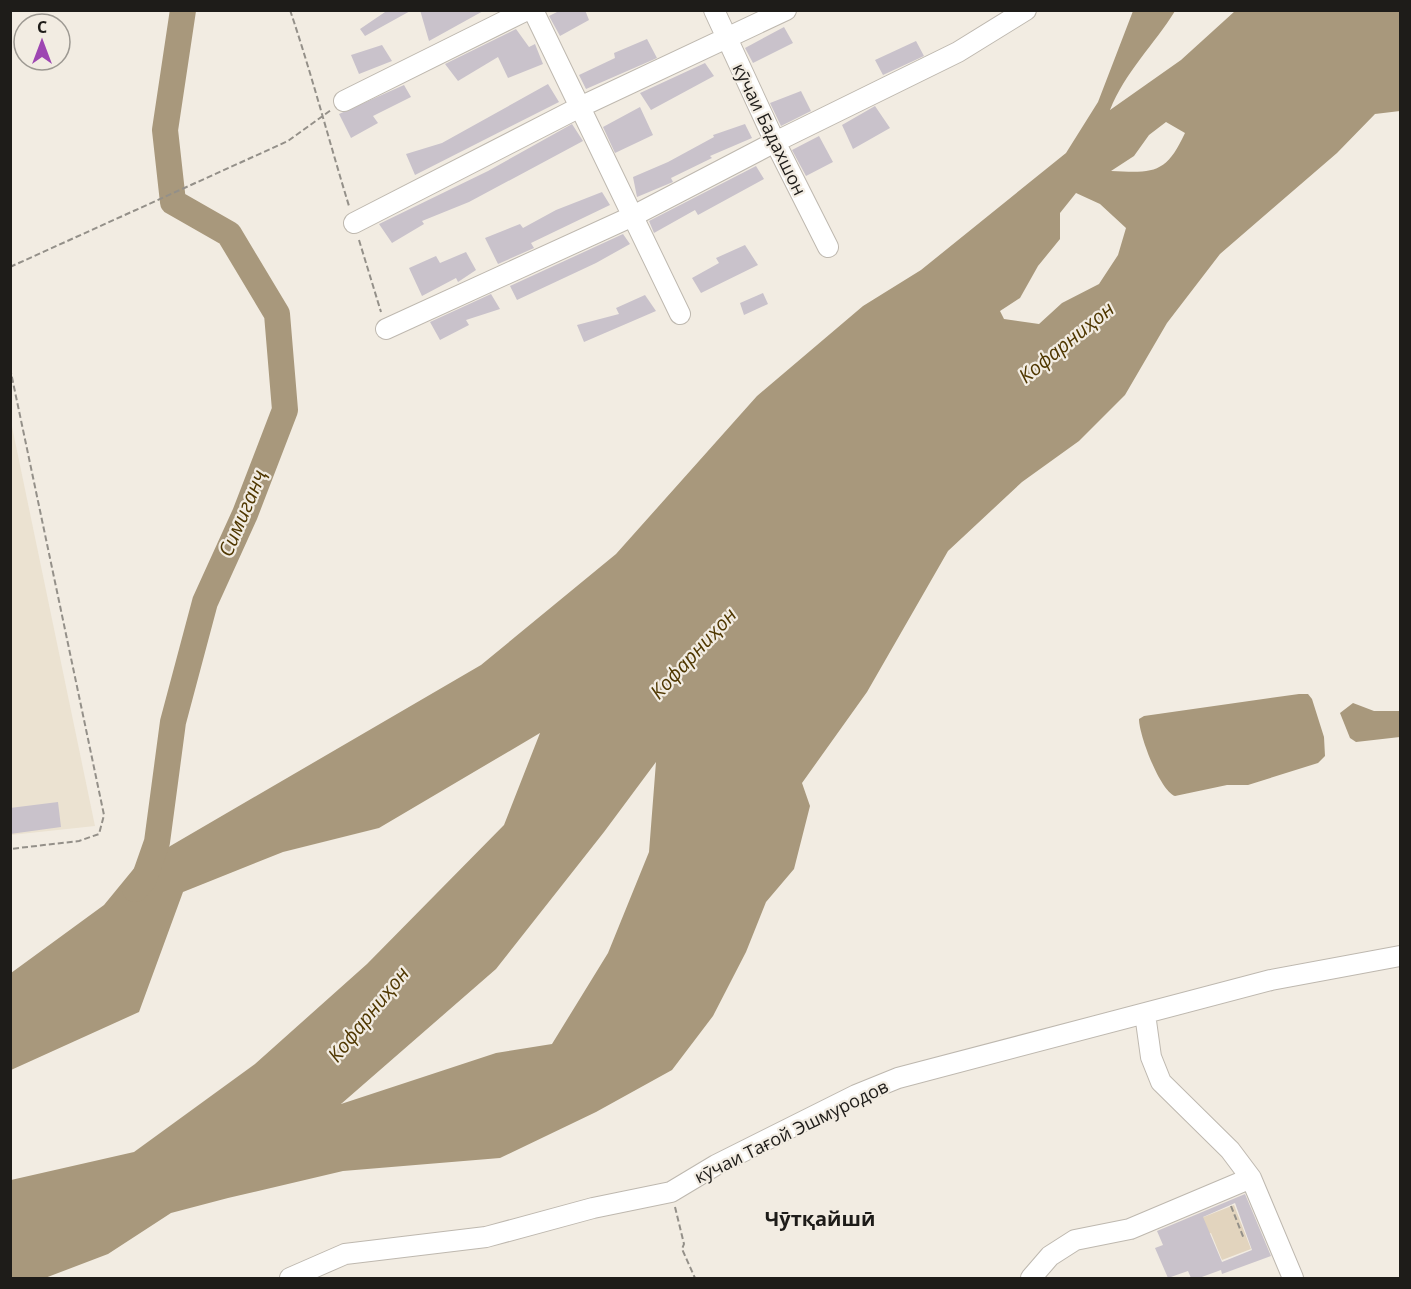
<svg xmlns="http://www.w3.org/2000/svg" width="1411" height="1289" font-family="'Open Sans',sans-serif">
<style>
.built{fill:#ebe2d1}
.green{fill:#e2d4be}
.water{fill:#a8987c;fill-rule:evenodd}
.lines{fill:none;stroke-linecap:round;stroke-linejoin:round}
.river{stroke:#a8987c;stroke-width:26}
.building{fill:#c9c2cb;fill-rule:evenodd}
.minor-casing{stroke:#beb8af;stroke-width:22}
.path{stroke:#949089;stroke-width:2;stroke-dasharray:6 3;stroke-linecap:butt}
.minor{stroke:#fff;stroke-width:20}
.labels{text-anchor:middle;dominant-baseline:central;stroke-width:4.5;stroke-linejoin:round;paint-order:stroke}
.street-label{font-size:18px;fill:#1e1c19;stroke:#f2ece2}
.water-label{font-size:20px;font-style:italic;fill:#4f3700;stroke:#f2ece2}
.neighbourhood-label{font-size:20px;font-weight:bold;fill:#1e1c19;stroke:#f2ece2}
</style>
<rect width="100%" height="100%" fill="#f2ece2"/>
<!-- built -->
<path class="built" d="M10,417l85,409 -84,9h-1z"/>
<!-- green -->
<path class="green" d="M1234,1205l17,44 -29,11 -11,-27 -9,3 -6,-16z"/>
<!-- water -->
<path class="water" d="M1133,11h42c-21,34 -50,61 -65,99l71,-50 54,-49 165,-1v101l-25,3 -38,39 -117,101 -53,69 -42,72 -46,46 -57,41 -74,69 -81,141 -65,91 8,23 -16,63 -28,33 -20,50 -33,64 -41,54 -76,42 -96,46 -157,13 -115,27 -57,15 -63,41 -63,24h-34v-98l123,-28 121,-88 112,-100 137,-139 36,-92 -161,95 -96,24 -100,40 -44,120 -128,58v-97l93,-68 32,-39 345,-201 135,-111 141,-158 106,-90 58,-36 145,-117 32,-51zM1166,122l19,11c-19,41 -31,40 -74,38l23,-15 15,-21zM1076,193l24,11 26,24 -8,27 -19,29 -37,19 -23,21 -35,-5 -4,-8 20,-13 18,-32 22,-27v-26zM656,762l-7,90 -41,101 -56,91 -56,9 -155,51 155,-135 108,-137z
M1299,694h9l4,5 12,38 1,19 -7,7 -70,22h-21l-52,11c-15,-5 -36,-61 -36,-77l5,-3z
M1353,703l21,8h26v26l-44,5 -6,-4 -10,-25z"/>
<g class="lines">
<!-- river -->
<path class="river" d="M135,889l9,-10 13,-37 16,-120 32,-120 40,-88 40,-104 -8,-96 -48,-80 -56,-32 -8,-72 18,-120"/>
</g>
<!-- building -->
<path class="building" d="M388,10h24l-47,26 -5,-7z
M420,10h65l-56,31z
M561,10h24l4,10 -29,16 -11,-20z
M784,27l9,16 -40,20 -8,-15z
M516,29l13,18 6,-3 8,20 -35,14 -10,-21 -40,24 -13,-17z
M647,39l10,19 -71,31 -7,-14 36,-17 -1,-5z
M916,41l8,15 -41,19 -8,-15z
M382,45l10,16 -33,13 -8,-19z
M705,63l9,13 -63,34 -11,-17z
M548,84l11,18 -144,73 -9,-21 36,-11z
M404,85l7,12 -38,19 5,7 -27,15 -12,-24z
M801,91l10,20 -30,15 -11,-23z
M875,106l15,22 -37,21 -11,-24z
M640,107l13,28 -38,18 -12,-26z
M572,124l11,17 -114,61 -47,19 2,3 -32,19 -13,-19 109,-53z
M745,124l7,14 -42,18 2,2 -41,20 2,4 -36,15 -4,-20 35,-15 46,-25 -1,-2z
M819,136l14,26 -27,14 -14,-26z
M756,166l8,13 -66,36 -3,-5 -41,23 -5,-12z
M602,192l8,13 -79,38 3,5 -36,16 -13,-26 35,-14 3,4 33,-18z
M623,234l7,10 -34,19 -79,37 -7,-14z
M745,245l13,20 -57,28 -9,-15 27,-15 -3,-5z
M466,252l10,18 -18,12 -2,-4 -34,18 -13,-28 27,-12 4,7z
M763,293l5,11 -24,11 -4,-12z
M491,294l9,15 -34,11 3,5 -29,15 -10,-18z
M645,295l11,16 -72,31 -7,-17 42,-11 -3,-6z
M58,802l3,25 -51,7v-26z
M1245,1194l26,62 -49,18 -1,-4 -22,8h-8l-3,-7 -20,7 -13,-30 8,-3 -6,-14zM1235,1203l17,47 -30,12 -19,-45z"/>
<g class="lines">
<defs>
<path id="minor" d="M533,10l147,304
M714,10l61,132 53,105
M344,101l183,-91
M354,223l226,-116 206,-97
M386,329l247,-113 142,-74 183,-90 68,-42
M1145,1014l6,43 10,25 69,68 21,28 42,100
M290,1278l55,-24 141,-17 107,-29 78,-16 45,-27 140,-70 42,-17 373,-98 129,-24
M1031,1278l19,-22 25,-16 55,-11 121,-51"/>
</defs>
<!-- minor casing -->
<use href="#minor" class="minor-casing"/>
<!-- path -->
<path class="path" d="M290,10c22,65 39,131 59,196
M359,240l22,72
M10,267l278,-126 43,-31
M10,368l94,447 -5,19 -20,7 -69,8
M1231,1206l13,33
M675,1207l9,37 -2,5 13,29"/>
<!-- minor -->
<use href="#minor" class="minor"/>
</g>
<g class="labels">
<!-- street labels -->
<g class="street-label">
<text transform="translate(770 129) rotate(64)">кӯчаи Бадахшон</text>
<text transform="translate(791 1131) rotate(-26)">кӯчаи Тағой Эшмуродов</text>
</g>
<!-- water labels -->
<g class="water-label">
<text transform="translate(1066 342) rotate(-39)">Кофарниҳон</text>
<text transform="translate(242 513) rotate(-67)">Симиганҷ</text>
<text transform="translate(693 653) rotate(-47)">Кофарниҳон</text>
<text transform="translate(368 1014) rotate(-51)">Кофарниҳон</text>
</g>
<!-- neighbourhood labels -->
<g class="neighbourhood-label">
<text x="820" y="1218">Чӯтқайшӣ</text>
</g>
</g>
<!-- border -->
<rect width="1411" height="1289" fill="none" stroke="#1e1c19" stroke-width="24"/>
<!-- north arrow -->
<g transform="translate(42 42)"><circle r="28" fill="#f2ece2" stroke="#9d9992" stroke-width="1.5"/>
<path d="M0-4.5L10 22L0 15L-10 22Z" fill="#9e46b2"/>
<text y="-9" font-size="16" font-weight="bold" text-anchor="middle" fill="#1e1c19">С</text>
</g>
</svg>
